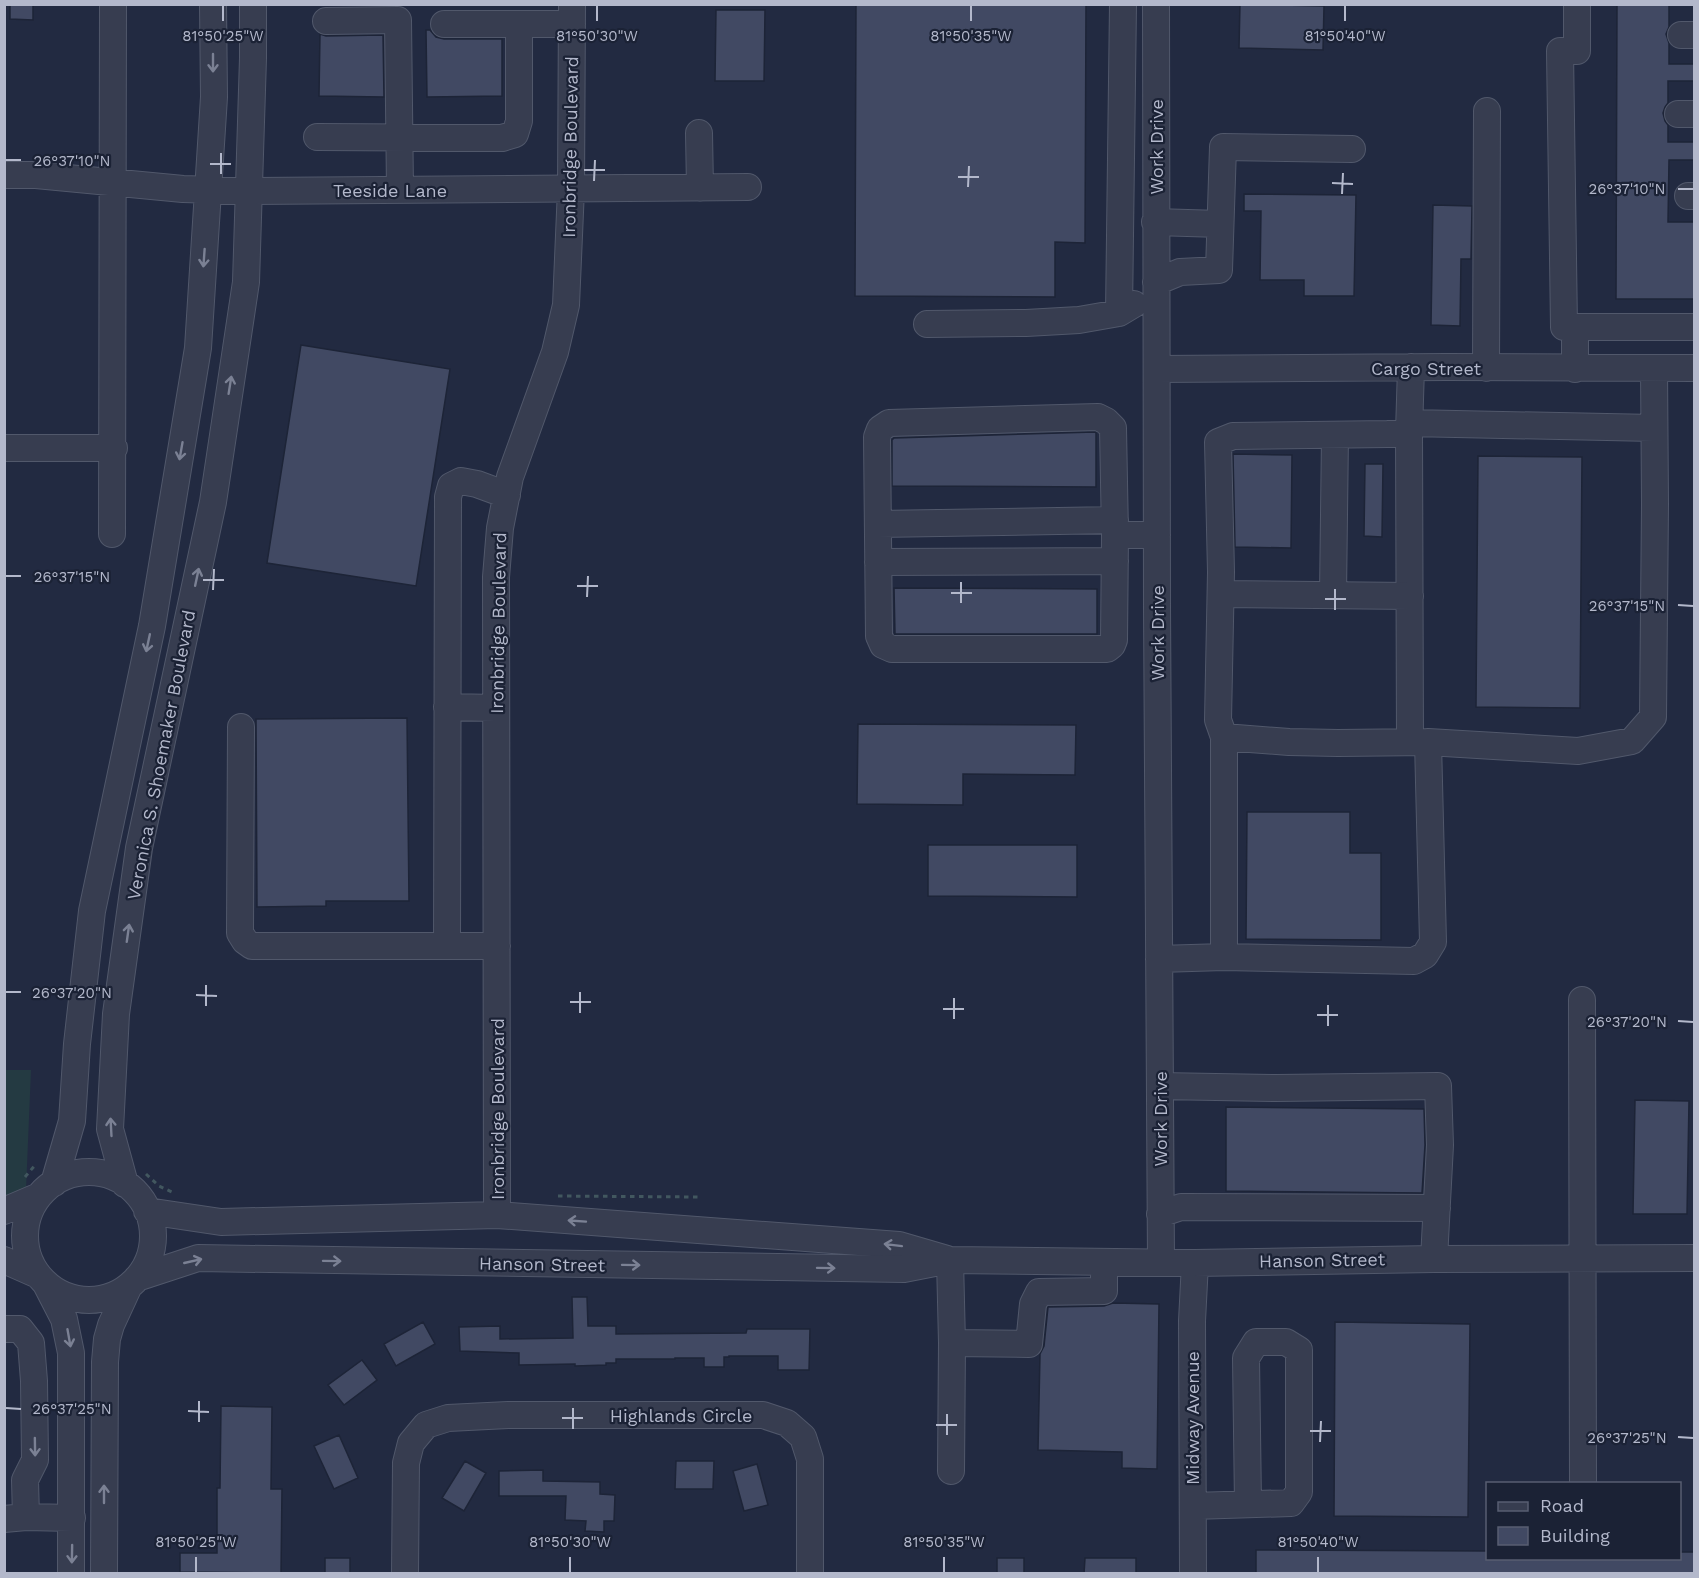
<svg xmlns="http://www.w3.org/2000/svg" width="1699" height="1578" font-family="'Work Sans',sans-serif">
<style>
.green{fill:#243a42}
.building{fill:#414963;stroke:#1d2437;stroke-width:1.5}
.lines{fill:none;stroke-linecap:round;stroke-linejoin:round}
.minor-casing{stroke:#51586b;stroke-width:28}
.path{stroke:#42575f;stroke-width:3;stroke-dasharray:4.5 4.5;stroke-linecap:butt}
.minor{stroke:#373d50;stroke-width:26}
.oneway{stroke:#7b8194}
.ticks{fill:none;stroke:#b3b8cb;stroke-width:2}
.labels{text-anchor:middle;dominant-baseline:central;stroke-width:4.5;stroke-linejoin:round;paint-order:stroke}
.street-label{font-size:18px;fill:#b3b8cb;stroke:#1b2235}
.ticks-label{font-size:15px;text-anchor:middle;fill:#b3b8cb;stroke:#1b2235;stroke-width:4.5;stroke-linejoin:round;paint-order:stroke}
</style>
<rect width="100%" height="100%" fill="#222a41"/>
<!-- green -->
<path class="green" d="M5,1070h26l-5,120 -21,11z"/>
<!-- building -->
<path class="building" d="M10,4h23v16l-23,-1z
M856,4h230l-1,239 -30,-1v55l-200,-1z
M1240,4l84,2 -1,44 -84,-2z
M1617,4h52v23l-3,7 3,9v21h26v17h-27v22l-3,4 -2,6 2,8 3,4v17h27v18h-26l-1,62h27v77h-79z
M716,10h49l-1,71h-49z
M426,30h4l6,7 8,2h58v57l-75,1z
M320,34l6,2 57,-1 1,62 -65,-1z
M1244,194l112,1 -2,101h-50v-16h-44l1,-69h-17z
M1433,205l39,1 -1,53h-10l-1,67 -29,-1z
M301,345l149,24 -34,217 -149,-23z
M1095,432l1,1v54l-204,-1v-46l2,-2z
M1233,454l59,1 -1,93 -56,-1z
M1478,456l104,1 -2,251 -104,-1z
M1365,464h18l-1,73 -18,-1z
M894,588l203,1v45h-202z
M407,718l2,183h-83v5l-69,1 -1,-188z
M858,724l218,1 -1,50 -112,-1v31l-106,-1z
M1247,812h103v41h31v87l-135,-1z
M928,845h149v52l-149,-1z
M1635,1100l54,1 -2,113h-54z
M1226,1107l198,2 1,36 -3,48 -196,-2z
M572,1297h15l1,29h28v8l130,-1 1,-4h63l-1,41h-31v-14h-49v1h-5v10h-20v-9h-29v1h-59v4h-10v2l-31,1v-2l-56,1v-12l-59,-2 -1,-24 41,-1v13l73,-1z
M1113,1303l46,1 -2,165 -35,-1v-16l-84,-2 2,-96 4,-8 4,-39 56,-1z
M423,1322l12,22 -39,22 -12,-22z
M1335,1322l135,2 -2,193 -134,-1z
M362,1360l15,20 -33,25 -16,-20z
M221,1406l51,1 -1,82h11l-1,84 -101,-1v-19h37v-65h3z
M339,1435l19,43 -24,11 -20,-43z
M465,1461l21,12 -22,38 -22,-13z
M676,1461h38l-1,28h-38z
M757,1464l11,41 -24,6 -11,-40z
M543,1470v11l57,1v12l15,1 -1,26h-10v11l-19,-1 1,-10 -21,-1 1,-24h-67v-25z
M1256,1550l232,1v7h192v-6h15v22h-439z
M325,1558h25v16h-25z
M997,1558h27v16h-27z
M1085,1558h51v16h-52z"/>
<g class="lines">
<defs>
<path id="minor" d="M1156,4l1,603 4,655
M1577,4v47h-17l4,276h130
M326,21l72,-1 2,170
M444,24h75
M1681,35h13
M1678,114h16
M699,133l1,55
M317,137l185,1 13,-4 4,-13v-97h53
M4,175h32l147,14 66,2 499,-4
M1688,196h6
M1155,222l65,2
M1156,282l24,-10 39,-2 4,-123 129,2
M1119,313l4,-309
M927,324l99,-1 53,-3 40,-7 15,-9
M1575,327v42
M1411,367l-2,65 -21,2 -155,2 -15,6 3,130 -3,148 6,17 65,5 49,1 90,-1 150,9 54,-10 21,-24 2,-213 -1,-136
M1486,368l1,-257
M1157,369l289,-2 248,1
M1409,423l245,5
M1409,432l1,310
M4,448h110
M878,524l237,-4
M112,534l1,-530
M1115,535l-2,-107 -7,-7 -8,-4 -209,6 -9,6 -3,8 2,199 4,9 9,4h215l5,-4 2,-5 1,-105h42
M878,562l237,-1
M1221,594l189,2
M1333,595l2,-160
M447,707l49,1
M241,727l-1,206 5,8 7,5h245
M1224,737v220
M447,946l1,-449 3,-11 10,-5 16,3 30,11
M1159,959l65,-2 190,4 11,-6 8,-13 -5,-200
M1582,1000l1,484
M1160,1086l117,2 161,-2 2,59 -6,114
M25 1236a64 64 0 1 1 128 0a64 64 0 1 1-128 0Z
M54,1183l18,-62 5,-77 15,-133 60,-285 46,-278 16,-251 -1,-93
M125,1184l-15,-55 6,-115 23,-166 74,-346 33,-220 7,-224v-54
M4,1211l35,-15
M147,1211l74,11 276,-7 402,30 48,14
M1160,1214l21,-7 256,1
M497,1215l-1,-638 4,-49 10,-51 45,-125 11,-47 5,-116 1,-185
M4,1260l34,15
M950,1260l2,83 -1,128
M137,1278l61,-20 706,11 46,-9 245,3 239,-4 260,-1
M46,1284l18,35 7,34v221
M4,1329h16l11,14 3,38 1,79 -10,20 1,37
M952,1343l77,1 4,-40 6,-12 65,-1v-29
M1193,1506l98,-3 8,-11v-142l-13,-8h-30l-10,16 2,146
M4,1519l22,-2 46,1
M104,1574l1,-212 2,-23 4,-14 18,-39
M405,1574l1,-111 5,-20 15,-18 22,-7 60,-3h255l24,8 16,14 7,22v115
M1193,1574l-1,-253 3,-58"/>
</defs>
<!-- minor casing -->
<use href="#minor" class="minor-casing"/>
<!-- path -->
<path class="path" d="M146,1174l13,12 13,6
M25,1177l11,-13
M558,1196l140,1"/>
<!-- minor -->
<use href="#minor" class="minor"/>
</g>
<!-- one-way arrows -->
<defs><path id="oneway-shaft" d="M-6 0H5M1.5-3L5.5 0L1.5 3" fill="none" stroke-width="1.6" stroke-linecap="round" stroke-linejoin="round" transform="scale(1.5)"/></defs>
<g class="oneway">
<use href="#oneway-shaft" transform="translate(213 63) rotate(90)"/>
<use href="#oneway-shaft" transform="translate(204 258) rotate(94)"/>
<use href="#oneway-shaft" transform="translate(230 385) rotate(-81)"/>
<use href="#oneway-shaft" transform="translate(181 451) rotate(100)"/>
<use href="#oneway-shaft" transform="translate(197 577) rotate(-78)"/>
<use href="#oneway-shaft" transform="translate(148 643) rotate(102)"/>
<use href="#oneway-shaft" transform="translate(128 933) rotate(-82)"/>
<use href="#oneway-shaft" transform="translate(111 1127) rotate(-93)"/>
<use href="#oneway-shaft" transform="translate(577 1221) rotate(-176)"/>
<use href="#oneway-shaft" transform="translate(893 1245) rotate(-173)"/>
<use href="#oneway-shaft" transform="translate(193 1261) rotate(-13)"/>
<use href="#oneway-shaft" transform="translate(332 1261) rotate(1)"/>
<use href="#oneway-shaft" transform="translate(631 1265) rotate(1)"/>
<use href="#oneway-shaft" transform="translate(826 1268) rotate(1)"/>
<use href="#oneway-shaft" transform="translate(69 1338) rotate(80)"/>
<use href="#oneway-shaft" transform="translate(35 1447) rotate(89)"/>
<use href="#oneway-shaft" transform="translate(104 1494) rotate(-90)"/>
<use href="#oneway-shaft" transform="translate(72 1554) rotate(91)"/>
</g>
<!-- ticks -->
<path class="ticks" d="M223,21v-15M597,21v-15M971,21v-15M1345,21v-15M6,160h15M210,164h21M584,170h21M221,174v-21M958,177h21M594,181l1,-21M1332,183l21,1M968,187l1,-21M1678,189h15M1342,194l1,-21M6,576h15M203,580h21M577,586h21M213,590l1,-21M951,593h21M587,597l1,-21M1325,599h21M961,603v-21M1678,605l15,1M1335,610v-21M6,992h15M196,995l21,1M570,1002h21M206,1006v-21M943,1009h21M580,1013v-21M1317,1015h21M954,1019v-21M1678,1021l15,1M1328,1026v-21M6,1408l15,1M188,1411l21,1M562,1418h21M199,1422v-21M936,1425h21M573,1429v-21M1310,1431h21M947,1435v-21M1678,1437l15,1M1320,1442l1,-21M196,1572v-15M570,1572v-15M944,1572v-15M1318,1572v-15"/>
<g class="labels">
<!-- street labels -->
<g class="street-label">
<text transform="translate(570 147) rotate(-89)">Ironbridge Boulevard</text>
<text transform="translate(1156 147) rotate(-90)">Work Drive</text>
<text x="390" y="190">Teeside Lane</text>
<text x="1426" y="368">Cargo Street</text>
<text transform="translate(498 623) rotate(-89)">Ironbridge Boulevard</text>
<text transform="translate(1157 633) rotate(-90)">Work Drive</text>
<text transform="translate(161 755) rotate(-79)">Veronica S. Shoemaker Boulevard</text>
<text transform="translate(497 1109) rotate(-90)">Ironbridge Boulevard</text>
<text transform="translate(1160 1119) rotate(-90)">Work Drive</text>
<text transform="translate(1322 1260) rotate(-1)">Hanson Street</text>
<text transform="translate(542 1264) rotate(1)">Hanson Street</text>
<text x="681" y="1415">Highlands Circle</text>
<text transform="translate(1192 1418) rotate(-90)">Midway Avenue</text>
</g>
</g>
<g class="ticks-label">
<text x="223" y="41">81°50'25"W</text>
<text x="597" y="41">81°50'30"W</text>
<text x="971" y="41">81°50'35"W</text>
<text x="1345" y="41">81°50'40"W</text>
<text x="72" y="166">26°37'10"N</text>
<text x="1627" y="194">26°37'10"N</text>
<text x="72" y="582">26°37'15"N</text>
<text x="1627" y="611">26°37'15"N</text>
<text x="72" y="998">26°37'20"N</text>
<text x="1627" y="1027">26°37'20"N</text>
<text x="72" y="1414">26°37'25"N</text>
<text x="1627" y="1443">26°37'25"N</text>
<text x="196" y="1547">81°50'25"W</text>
<text x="570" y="1547">81°50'30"W</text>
<text x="944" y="1547">81°50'35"W</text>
<text x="1318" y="1547">81°50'40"W</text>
</g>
<!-- border -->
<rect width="1699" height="1578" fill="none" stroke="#b3b8cb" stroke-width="12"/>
<!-- legend -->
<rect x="1486" y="1482" width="195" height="78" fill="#1b2235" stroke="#585e71" stroke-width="1.5"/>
<rect x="1498" y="1502" width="30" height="9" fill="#373d50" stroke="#585e71" stroke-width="1.5"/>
<text x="1540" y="1512" font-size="18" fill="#b3b8cb">Road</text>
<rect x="1498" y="1527" width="30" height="18" fill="#414963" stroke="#585e71" stroke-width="1.5"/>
<text x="1540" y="1542" font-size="18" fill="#b3b8cb">Building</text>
</svg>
